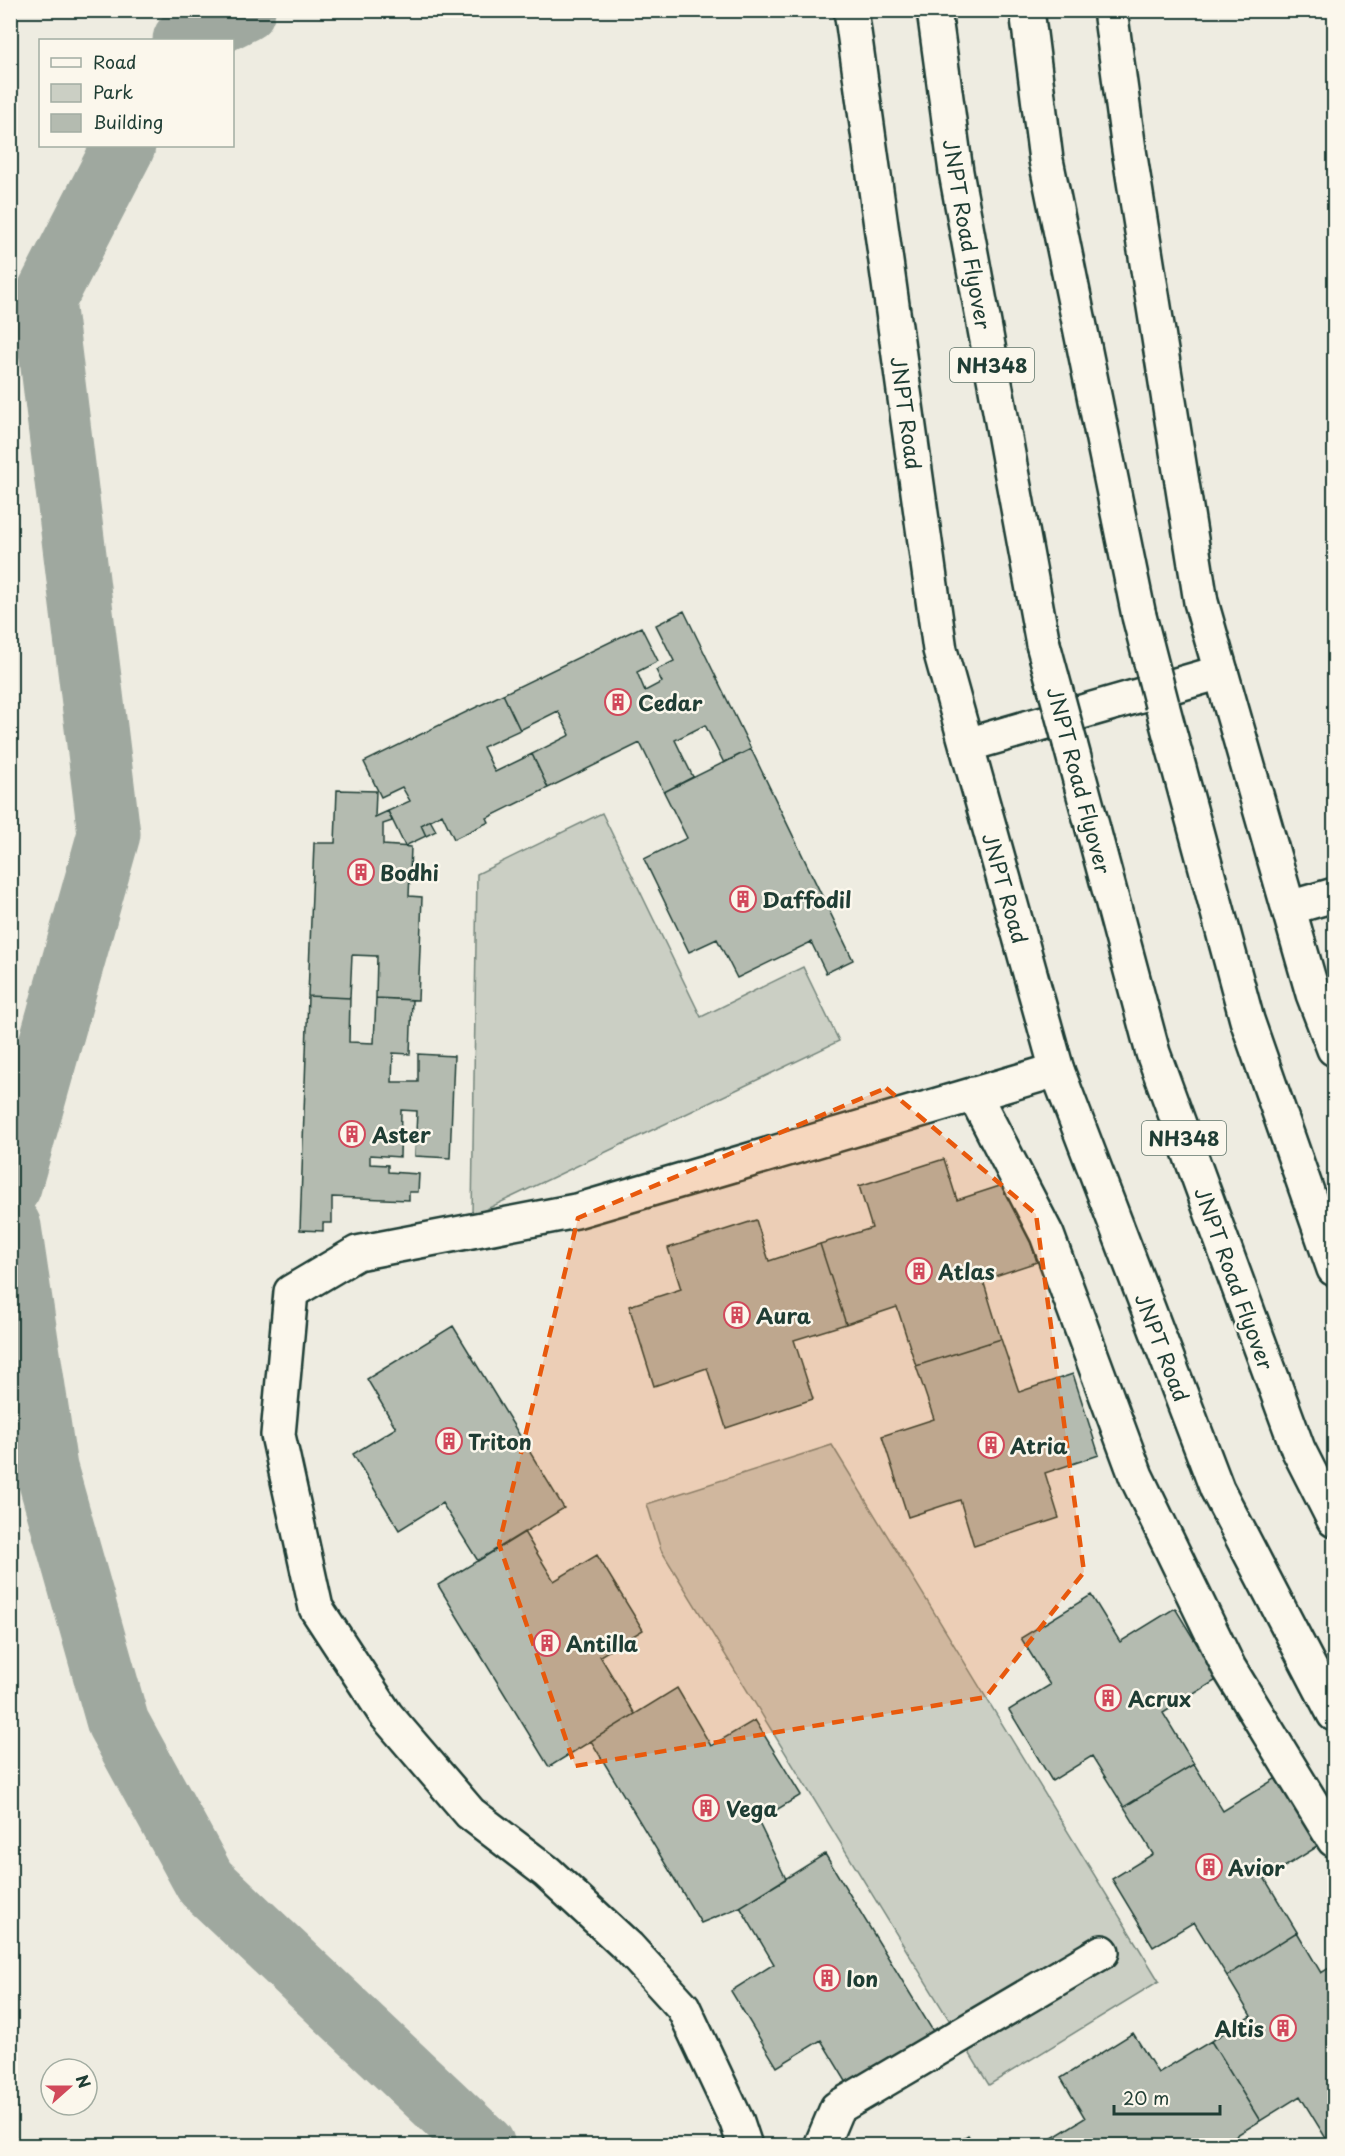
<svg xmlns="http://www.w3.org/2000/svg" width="1345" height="2156" font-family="'Playpen Sans',sans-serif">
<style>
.green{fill:#cbcfc4;stroke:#75867c;stroke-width:1.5}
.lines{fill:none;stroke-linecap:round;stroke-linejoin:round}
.river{stroke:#9fa89f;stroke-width:63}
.building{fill:#b4bbb0;stroke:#1f3d34;stroke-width:1.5}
.minor-casing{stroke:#1f3d34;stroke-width:38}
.tertiary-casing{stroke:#1f3d34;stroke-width:38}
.trunk-casing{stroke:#1f3d34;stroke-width:38}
.minor{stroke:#fbf7ec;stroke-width:33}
.tertiary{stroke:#fbf7ec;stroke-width:33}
.trunk{stroke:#fbf7ec;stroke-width:33}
.trunk-bridge-casing{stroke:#1f3d34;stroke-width:38;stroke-linecap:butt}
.trunk-bridge{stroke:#fbf7ec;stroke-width:33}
.marked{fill:#e8590c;fill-opacity:0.2;stroke:#e8590c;stroke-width:4.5;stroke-dasharray:12 8;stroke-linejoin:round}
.labels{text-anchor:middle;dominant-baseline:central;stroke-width:5;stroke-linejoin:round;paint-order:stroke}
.shield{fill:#fbf7ec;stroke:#61756b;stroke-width:1.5}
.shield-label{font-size:20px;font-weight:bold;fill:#1f3d34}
.street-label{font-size:21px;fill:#1f3d34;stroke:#fbf7ec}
.poi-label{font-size:21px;font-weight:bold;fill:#1f3d34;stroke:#fbf7ec;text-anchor:start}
</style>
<rect width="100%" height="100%" fill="#eeece1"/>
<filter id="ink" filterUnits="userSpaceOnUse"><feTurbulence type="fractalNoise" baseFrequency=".0167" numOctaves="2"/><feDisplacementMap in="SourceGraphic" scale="12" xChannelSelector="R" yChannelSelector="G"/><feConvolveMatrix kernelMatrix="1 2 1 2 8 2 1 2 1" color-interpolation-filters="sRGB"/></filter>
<g filter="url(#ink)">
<!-- green -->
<path class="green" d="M602,813l99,204 102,-50 36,74 -367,175 5,-342z
M832,1445l327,536 -170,104 -328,-535 -14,-46z"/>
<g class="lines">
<!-- river -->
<path class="river" d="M184,40l60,-30
M10,1186l99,-352 -65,-533 80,-155
M10,1227l36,241 72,255 87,159 279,264"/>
</g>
<!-- building -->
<path class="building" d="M684,611l67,138 -27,14 -19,-38 -30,15 18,37 -29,15 -24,-49 -92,45 -16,-34 38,-19 -12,-24 -38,19 -17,-36 138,-67 17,34 -21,11 8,19 17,-9 -6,-12 18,-9 -18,-36z
M503,694l17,36 -37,17 12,25 37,-18 16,34 -61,30 2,4 -35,17 -12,-25 -21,11 5,11 -21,10 -17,-35 22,-10 -8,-14 -21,10 -17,-35z
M751,749l102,211 -27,13 -15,-31 -74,36 -20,-39 -28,13 -45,-93 43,-21 -23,-46z
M337,790l39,1 -1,26 13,-6 4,10 -9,3v21l28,2 -2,49 13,1 -4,103 -42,-2 1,-42 -25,-1 -2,43 -42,-2 6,-153h21z
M430,820l6,11 -10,5 -5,-11z
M308,996l42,2 -1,44 25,1 2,-45 36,2 -2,54 -17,-1 -1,29h26v-28l36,2 -4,102 -35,-2 2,-45 -16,-1 -1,47 -30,-2v9l18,1v7l31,2 -1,18h-9v8l-77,-3v26h-9v8l-23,-1z
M944,1159l13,41 55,-18 25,80 -54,18 18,59 -85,27 -19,-59 -51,17 -26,-80 52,-16 -13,-42z
M756,1220l13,41 51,-17 26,80 -52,16 19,59 -87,29 -19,-60 -53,18 -25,-80 52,-17 -13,-41z
M453,1326l111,182 -86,53 -36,-58 -43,27 -46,-76 43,-26 -29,-49z
M1001,1339l18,53 54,-18 26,81 -54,18 14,45 -85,28 -14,-46 -52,17 -26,-81 52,-17 -18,-53z
M524,1532l30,49 43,-26 46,75 -43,26 35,58 -86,53 -111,-182z
M1091,1595l29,47 55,-34 43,71 -55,34 31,51 -70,43 -32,-51 -40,25 -43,-71 41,-25 -29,-47z
M677,1688l34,58 44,-26 46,75 -43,26 28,58 -46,28 -39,16 -110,-182z
M1194,1764l29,47 55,-34 42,68 -55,34 32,53 -70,44 -33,-54 -41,25 -41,-68 41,-25 -29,-47z
M825,1854l111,182 -86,52 -29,-48 -44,27 -46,-76 43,-27 -34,-57z
M1297,1932l24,41 13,-8v177l-4,3 -30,-49 -40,25 -49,-80 40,-25 -24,-40z
M1133,2033l25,40 53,-32 49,80 -41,25h-173l-2,-3 41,-25 -24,-40z
M968,2135l7,11h-25z"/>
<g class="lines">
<defs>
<path id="minor" d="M1289,908l45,-13
M974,1094l73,141 89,241 93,192 105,172
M745,2146l-8,-24 -54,-115 -55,-60 -81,-75 -77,-59 -84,-98 -70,-107 -38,-173 13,-143 66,-39 219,-42 481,-141
M821,2146l16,-38 265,-156"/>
<path id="tertiary" d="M851,10l89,640 117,420 160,419 117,225
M1110,10l19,140 72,452 112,392 21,55"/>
<path id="trunk" d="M934,10l22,162 87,472
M1027,10l19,150 93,456
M1162,705l85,315 87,249
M1070,743l83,310 145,396 36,71
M967,745l254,-73"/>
</defs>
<!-- minor casing -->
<use href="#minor" class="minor-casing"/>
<!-- tertiary casing -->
<use href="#tertiary" class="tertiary-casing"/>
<!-- trunk casing -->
<use href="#trunk" class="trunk-casing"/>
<!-- minor -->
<use href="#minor" class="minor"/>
<!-- tertiary -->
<use href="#tertiary" class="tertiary"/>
<!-- trunk -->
<use href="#trunk" class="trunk"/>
<defs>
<path id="trunk-bridge" d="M1139,616l23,89
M1043,644l27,99"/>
</defs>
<!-- trunk-bridge casing -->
<use href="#trunk-bridge" class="trunk-bridge-casing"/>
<!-- trunk-bridge -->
<use href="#trunk-bridge" class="trunk-bridge"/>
</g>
</g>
<!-- marked area -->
<path class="marked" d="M886,1088l150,126 48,358 -98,125 -411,69 -76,-222 79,-326z"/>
<!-- icons -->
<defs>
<symbol id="building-ring" viewBox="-11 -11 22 22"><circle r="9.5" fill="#fbf7ec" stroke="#d1495b" stroke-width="1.5"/><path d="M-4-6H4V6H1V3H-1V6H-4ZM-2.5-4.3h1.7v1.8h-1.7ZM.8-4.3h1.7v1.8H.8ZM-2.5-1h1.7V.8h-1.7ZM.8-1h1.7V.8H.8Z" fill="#d1495b"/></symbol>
</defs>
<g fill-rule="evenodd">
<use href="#building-ring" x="603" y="687" width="30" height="30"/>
<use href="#building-ring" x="346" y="857" width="30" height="30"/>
<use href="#building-ring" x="728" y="884" width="30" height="30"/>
<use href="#building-ring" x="337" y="1119" width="30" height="30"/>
<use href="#building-ring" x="904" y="1256" width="30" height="30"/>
<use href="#building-ring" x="722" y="1300" width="30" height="30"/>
<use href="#building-ring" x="434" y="1426" width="30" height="30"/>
<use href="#building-ring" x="976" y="1430" width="30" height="30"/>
<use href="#building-ring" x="532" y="1628" width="30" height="30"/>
<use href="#building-ring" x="1093" y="1683" width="30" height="30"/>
<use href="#building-ring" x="691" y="1793" width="30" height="30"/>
<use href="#building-ring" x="1194" y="1852" width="30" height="30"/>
<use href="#building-ring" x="812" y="1963" width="30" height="30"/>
<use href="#building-ring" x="1268" y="2013" width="30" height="30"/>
</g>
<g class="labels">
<!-- shield labels -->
<g class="shield">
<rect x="950" y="348" width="84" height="34" rx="4.5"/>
<rect x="1142" y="1121" width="84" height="34" rx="4.5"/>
</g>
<g class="shield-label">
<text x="992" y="365">NH348</text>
<text x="1184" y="1138">NH348</text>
</g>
<!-- street labels -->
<g class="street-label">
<text transform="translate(968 234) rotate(80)">JNPT Road Flyover</text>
<text transform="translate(907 413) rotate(82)">JNPT Road</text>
<text transform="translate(1080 780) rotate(75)">JNPT Road Flyover</text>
<text transform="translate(1006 888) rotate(74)">JNPT Road</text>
<text transform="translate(1235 1278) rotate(70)">JNPT Road Flyover</text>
<text transform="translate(1163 1347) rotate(69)">JNPT Road</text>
</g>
<!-- poi labels -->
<g class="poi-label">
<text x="638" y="702">Cedar</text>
<text x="380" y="872">Bodhi</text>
<text x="762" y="899">Daffodil</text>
<text x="372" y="1134">Aster</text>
<text x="938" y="1271">Atlas</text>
<text x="756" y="1315">Aura</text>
<text x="468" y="1441">Triton</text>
<text x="1010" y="1445">Atria</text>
<text x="566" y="1643">Antilla</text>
<text x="1128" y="1698">Acrux</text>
<text x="726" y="1808">Vega</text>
<text x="1228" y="1867">Avior</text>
<text x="846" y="1978">Ion</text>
<text x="1264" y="2028" text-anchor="end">Altis</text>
</g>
</g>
<!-- margin -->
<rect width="1345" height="2156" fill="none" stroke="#fbf7ec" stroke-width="36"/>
<rect x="18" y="18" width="1309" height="2120" fill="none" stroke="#1f3d34" stroke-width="2" filter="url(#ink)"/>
<!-- legend -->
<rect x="39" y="39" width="195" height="108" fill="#fbf7ec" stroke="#a3ada2" stroke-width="1.5"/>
<rect x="51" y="58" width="30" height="9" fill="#fbf7ec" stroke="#a3ada2" stroke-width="1.5"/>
<text x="93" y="69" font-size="18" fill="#1f3d34">Road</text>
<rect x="51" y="84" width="30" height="18" fill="#cbcfc4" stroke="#a3ada2" stroke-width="1.5"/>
<text x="93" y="99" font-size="18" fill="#1f3d34">Park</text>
<rect x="51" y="114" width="30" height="18" fill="#b4bbb0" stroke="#a3ada2" stroke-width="1.5"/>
<text x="93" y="129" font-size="18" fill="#1f3d34">Building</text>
<!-- north arrow -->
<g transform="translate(69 2087) rotate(69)"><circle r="28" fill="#fbf7ec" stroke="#a3ada2" stroke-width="1.5"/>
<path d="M0-4.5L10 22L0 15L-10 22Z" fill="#d1495b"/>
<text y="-9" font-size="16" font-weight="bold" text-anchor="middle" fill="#1f3d34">N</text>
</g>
<!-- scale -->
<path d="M1114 2105v9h106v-9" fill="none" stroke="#1f3d34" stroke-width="3"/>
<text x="1123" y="2105" font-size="18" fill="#1f3d34" stroke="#fbf7ec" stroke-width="4.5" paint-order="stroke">20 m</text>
</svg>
